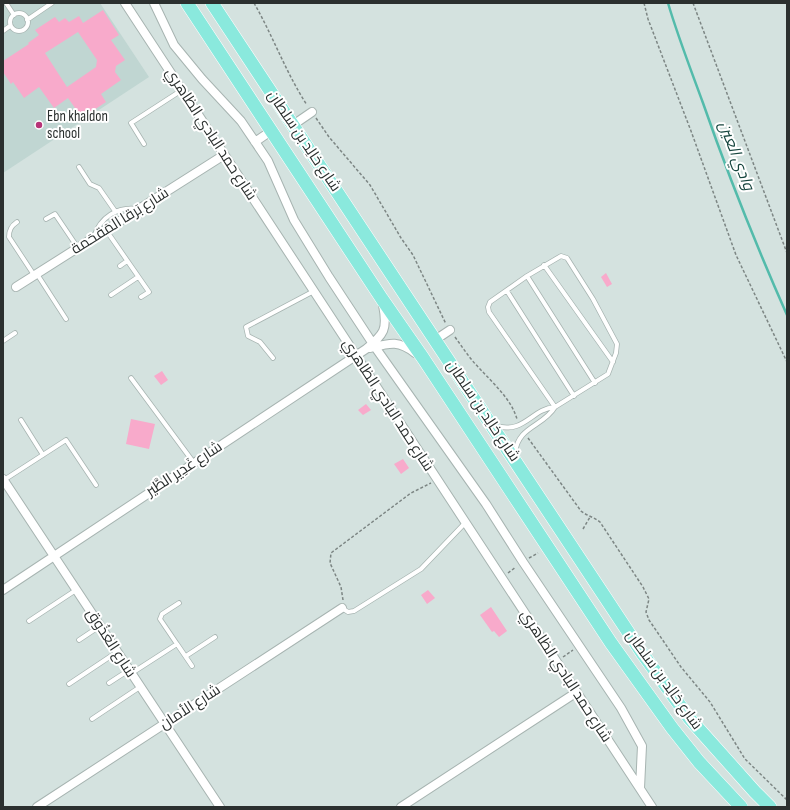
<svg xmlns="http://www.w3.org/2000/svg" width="790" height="810" font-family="'Sofia Sans Condensed',Cairo,sans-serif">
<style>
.built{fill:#c0d6d2}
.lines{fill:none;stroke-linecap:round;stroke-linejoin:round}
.stream{stroke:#53bbab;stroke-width:2.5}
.building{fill:#f8aacb;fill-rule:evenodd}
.lane-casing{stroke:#a7b4b1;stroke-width:5.5}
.street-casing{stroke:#a7b4b1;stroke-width:10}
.primary-casing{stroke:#fff;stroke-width:14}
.path{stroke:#7d8684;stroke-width:1.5;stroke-dasharray:3 2;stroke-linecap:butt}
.lane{stroke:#fff;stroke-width:4}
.street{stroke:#fff;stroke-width:8}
.primary{stroke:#8ae9dd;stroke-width:13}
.poi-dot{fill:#b73378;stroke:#fff;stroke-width:1.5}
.labels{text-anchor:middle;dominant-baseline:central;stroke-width:4;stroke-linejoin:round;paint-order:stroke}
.poi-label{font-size:15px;fill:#2b302f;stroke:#fff;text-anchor:start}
.street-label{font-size:15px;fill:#2b302f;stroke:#fff}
.water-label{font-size:16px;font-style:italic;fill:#17463f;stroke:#fff}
</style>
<rect width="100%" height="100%" fill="#d4e2df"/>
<!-- built -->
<path class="built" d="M3,3h97l49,74 -146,96z"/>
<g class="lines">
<!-- stream -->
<path class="stream" d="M668,3c10,34 23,67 35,100 25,72 53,142 84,212"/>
</g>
<!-- building -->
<path class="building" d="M103,10l16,25 -8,5 14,20 -9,6 -1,6 6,8 -20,14 5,8 -24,16 -14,-20 -14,10 -15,-21 -15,11 -11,-16 -2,2 -8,-12v-11l26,-17 -1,-1 11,-8 -4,-5 20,-13 4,5 6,-4 4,4 10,-6 4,7zM78,32l19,28 -1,7 -29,20 -22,-34z
M606,273l6,11 -5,3 -6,-10z
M162,371l6,9 -7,5 -7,-9z
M366,404l5,6 -8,5 -5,-5z
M131,419l24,5 -6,25 -23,-5z
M403,459l6,9 -8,6 -7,-10z
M428,590l7,8 -8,6 -6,-9z
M491,607l16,24 -8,6 -5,-6 -2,1 -12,-17z"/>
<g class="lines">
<defs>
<path id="lane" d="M6,3l8,12
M10 22a9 9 0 1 1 18 0a9 9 0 1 1-18 0Z
M27,20l25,-17
M3,31l7,-5
M144,144l-13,-21 51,-33
M79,167l11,17 9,4 16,23
M46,219l9,-5 23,34
M17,222c-6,4 -8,8 -8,15l25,38
M106,230l43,62 -8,5
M94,237c6,-20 24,-31 44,-28
M561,256l6,2 26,41 24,45 -1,9 -8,21 -53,33 -66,-95 -1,-5 2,-5 37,-26z
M544,265l69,97
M120,266l7,-5
M37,274l29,45
M527,276l68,107
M507,291l67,105
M111,295l27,-18
M3,341l12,-8
M273,358l-13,-16 -12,-6 -2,-9 68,-36
M131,378l63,85
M21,420l22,35
M496,426c29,8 35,-17 59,-19 -12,20 -37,19 -40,46
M4,480l62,-40 30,45
M342,608l6,4 6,-1 67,-42 44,-46
M29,621l47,-31
M79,640l21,-14
M177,644l-17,-25 2,-5 17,-11
M186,656l29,-19
M132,673l45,-29 15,22
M109,683l20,-13
M69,684l48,-32
M92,719l48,-32"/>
<path id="street" d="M125,3l527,804
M154,3l20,42 28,34 39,42 27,40 26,59 35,57 46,70 111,157 37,58 98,146 21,38 -2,42
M293,125l19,-13
M255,142l16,-11
M16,287l208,-132
M435,340l15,-10
M370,348c20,-5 28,-8 45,5
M3,479l217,328
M3,590l363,-241c18,-15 22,-19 17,-44
M37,807l305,-199
M401,807l176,-115"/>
<path id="primary" d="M187,3l195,296 41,59 188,285 61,85 27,34 42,45
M212,3l430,650 47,65 66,74 15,15"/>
</defs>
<!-- lane casing -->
<use href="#lane" class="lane-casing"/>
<!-- street casing -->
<use href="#street" class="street-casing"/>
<!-- primary casing -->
<use href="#primary" class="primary-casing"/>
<!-- path -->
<path class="path" d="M254,3c19,33 32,70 53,102
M644,3l4,16 43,112 45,124 51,107
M693,3l94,250
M316,118l13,19 41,48 31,53 12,17 33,69
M455,337c8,11 15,22 25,32 14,15 31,30 37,50
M528,438l53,73c6,5 13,6 19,11l43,65 6,12 -3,13 3,8 32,47 29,35 35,57 42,41
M583,529l7,-12
M529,558l9,-5
M508,573l8,-6
M343,600l-2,-13 -11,-24 1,-10 80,-60 20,-10
M563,657l10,-7"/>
<!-- lane -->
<use href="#lane" class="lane"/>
<!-- street -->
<use href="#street" class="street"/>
<!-- primary -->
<use href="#primary" class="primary"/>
</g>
<!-- markers -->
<circle class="poi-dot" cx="39" cy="125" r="4"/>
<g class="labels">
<!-- poi labels -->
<g class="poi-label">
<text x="47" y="116">Ebn khaldon<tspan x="47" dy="17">school</tspan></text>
</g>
<!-- street labels -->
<g class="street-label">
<text transform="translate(211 134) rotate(57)">شارع حمد البادي الظاهري</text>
<text transform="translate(304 141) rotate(56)">شارع خالِد بن سلطان</text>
<text transform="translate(120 221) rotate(-32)">شارع بَرقا المَقحَمة</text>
<text transform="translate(388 405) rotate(57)">شارع حمد البادي الظاهري</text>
<text transform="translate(483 411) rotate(56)">شارع خالِد بن سلطان</text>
<text transform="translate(184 469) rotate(-33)">شارع غَدِير الطَّير</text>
<text transform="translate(111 643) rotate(57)">شارع العُذُوق</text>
<text transform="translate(566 676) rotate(57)">شارع حمد البادي الظاهري</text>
<text transform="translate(664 680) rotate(54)">شارع خالِد بن سلطان</text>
<text transform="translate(190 707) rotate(-33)">شارع الأمان</text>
</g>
<!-- water labels -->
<g class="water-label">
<text transform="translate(736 156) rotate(69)">وادي العين</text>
</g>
</g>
<!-- border -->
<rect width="790" height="810" fill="none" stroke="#2b302f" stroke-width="8"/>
</svg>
